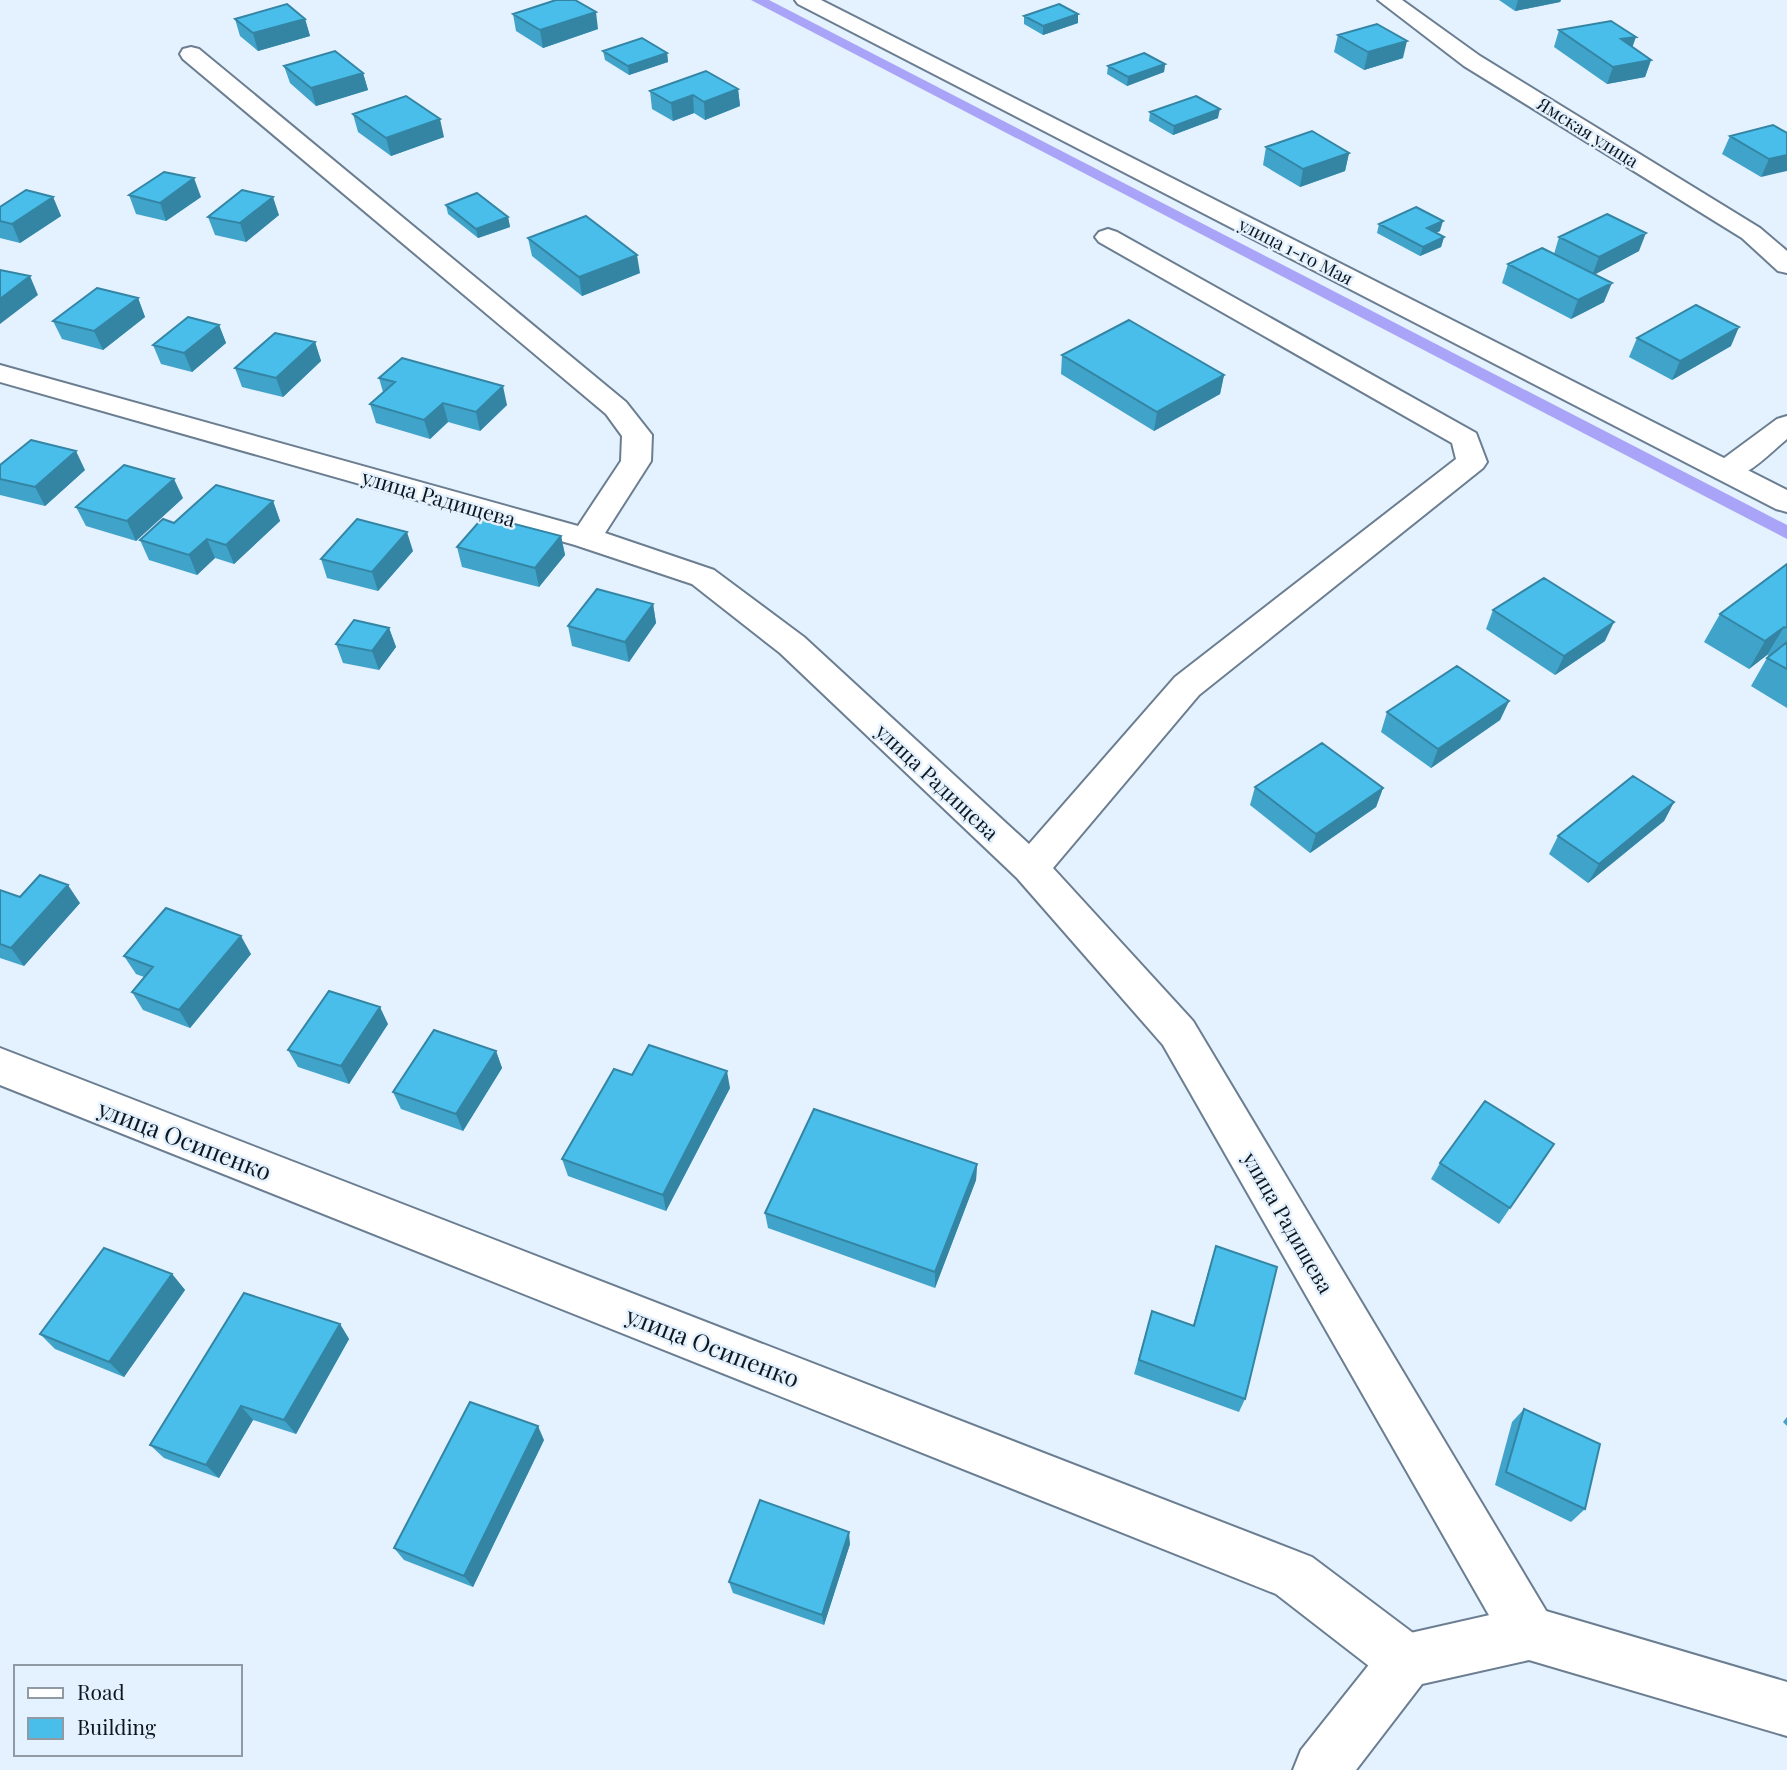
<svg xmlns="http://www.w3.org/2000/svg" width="1787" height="1770" font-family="'Playfair Display',serif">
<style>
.forest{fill:#aaa4f9}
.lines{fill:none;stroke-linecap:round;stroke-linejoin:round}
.street-casing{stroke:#6b7e91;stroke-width:4}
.secondary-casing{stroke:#6b7e91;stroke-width:4}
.street{fill:#fff;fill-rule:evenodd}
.secondary{fill:#fff;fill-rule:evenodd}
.wall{fill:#40a3c9}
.shaded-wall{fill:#3485a4}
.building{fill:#4abeea;stroke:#3485a4;stroke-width:2}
.labels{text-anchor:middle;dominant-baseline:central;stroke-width:5;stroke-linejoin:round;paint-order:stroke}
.far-street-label{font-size:18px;fill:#0f171e;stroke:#e4f1fe}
.street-label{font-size:21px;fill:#0f171e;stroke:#e4f1fe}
.near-street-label{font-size:24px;fill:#0f171e;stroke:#e4f1fe}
</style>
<rect width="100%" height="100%" fill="#e4f1fe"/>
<!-- forest -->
<path class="forest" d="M751,0h18l1018,525v14z"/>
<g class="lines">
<defs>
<path id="street" d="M1378,0h24l78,56 280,172 27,23v22l-9,-2 -36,-33 -278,-172z
M191,47l8,2 427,353 26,33 -1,26 -46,72 109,37 90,67 225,207 146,-167 281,-218 -4,-16 -353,-201 -4,-5 4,-5 9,-3 9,3 359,201 11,29 -4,6 -284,227 -146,173 140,153 355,593 8,19 -8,19 -19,8 -19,-8 -347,-607 -146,-167 -237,-225 -88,-69 -117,-39 -575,-163v-17l578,161 43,-65 1,-25 -16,-22 -423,-355 -3,-5 3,-5z
M1787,416v23c-20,16 -44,45 -71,39l-4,-7 4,-7 61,-45z
M0,1048l1312,509 113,85 8,19 -8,19 -19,8 -19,-8 -111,-86 -1276,-509z"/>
<path id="secondary" d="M795,0h26l966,490v22l-11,-3 -978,-505z
M1529,1606l258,76v54l-258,-76 -107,24 -66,86h-63l8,-20 86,-108 19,-8z"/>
</defs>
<!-- street casing -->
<use href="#street" class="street-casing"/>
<!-- secondary casing -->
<use href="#secondary" class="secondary-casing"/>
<!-- street -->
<use href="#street" class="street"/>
<!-- secondary -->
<use href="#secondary" class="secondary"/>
</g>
<!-- wall -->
<path class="wall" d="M1499,0h62l-1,2 -45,9z
M513,14l85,15 -55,19 -27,-17z
M1024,16l54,7 -35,12 -19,-11z
M235,19h70l5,17 -52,15 -18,-15z
M1559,30l73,17 19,13 -6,17 -38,7 -53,-37z
M1338,35l65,23 -39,12 -30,-18z
M603,51l64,2 1,9 -39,13 -24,-15z
M1165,64l-1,8 -37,14 -20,-12 1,-8z
M284,66l79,7 5,17 -52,16 -26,-23z
M738,89l2,17 -35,14 -11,-7 -21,8 -21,-12 -2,-18z
M1150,112l68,6 -45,17 -24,-14z
M353,114l91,23 -53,19 -33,-24z
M1787,133l-26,44 -39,-23 8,-18z
M1266,147l83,6 -4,18 -45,16 -37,-22z
M129,195l72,2 -35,24 -30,-7z
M53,197l8,19 -41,27 -20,-5v-31z
M446,205l62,12 2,10 -32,11 -30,-24z
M279,215l-33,27 -31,-7 -7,-18z
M1379,224l61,7 -5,2 9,4 -3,10 -21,9 -43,-23z
M1559,237l80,14 -44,23 9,28 -33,17 -69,-36 6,-19 46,-10z
M528,238l112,35 -58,23 -50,-40z
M138,298l7,19 -42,33 -41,-11 -9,-18z
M219,325l7,18 -34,29 -31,-8 -8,-19z
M1637,338l94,8 -59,34 -43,-23z
M315,342l6,19 -38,36 -41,-10 -7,-19z
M1062,355l162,20 -4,19 -66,37 -93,-57z
M379,378l128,27 -27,26 -32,-9 -18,17 -54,-16 -6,-19 13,-12z
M0,465l85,5 -40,36 -45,-11z
M183,498l-47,43 -50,-15 -10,-19z
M273,501l7,20 -46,43 -19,-6 -18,17 -48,-15 -9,-20 34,-17z
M561,536l4,19 -26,32 -77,-20 -5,-20z
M413,551l-35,40 -51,-13 -6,-19z
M1787,564v144l-36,-22 16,-28 2,-2 -2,-1 -18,14 -45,-27 16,-28z
M653,604l3,19 -27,39 -57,-16 -4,-20z
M1493,610l112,31 -50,34 -69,-46z
M389,628l7,19 -17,23 -36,-7 -7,-19z
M1509,701l-9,19 -69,48 -50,-36 6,-20z
M1255,787l128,1 -7,19 -66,46 -60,-48z
M1674,802l-10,19 -76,62 -39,-29 9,-18z
M0,890l20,7 60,6 -56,63 -24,-8z
M251,954l-61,74 -47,-18 -11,-18 12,-15 -8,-3 -12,-18z
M388,1024l-39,60 -51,-17 -10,-17z
M496,1051l6,17 -39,63 -62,-22 -8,-17z
M632,1075l98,13 -64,123 -98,-35 -6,-17z
M1554,1144l-55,80 -68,-45 9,-16z
M977,1164l-1,16 -41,108 -167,-60 -3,-15z
M1216,1246l29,153 -6,13 -105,-38 18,-63 41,14 18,-63z
M172,1274l13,16 -61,87 -69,-28 -15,-15z
M340,1324l9,15 -53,95 -43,-14 -34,58 -55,-20 -14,-13z
M1524,1409l61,100 -14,13 -76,-37 17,-63z
M1787,1417v9l-4,-4z
M544,1440l-71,147 -69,-27 -10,-12z
M850,1544l-26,81 -91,-32 -4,-11z"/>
<!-- shaded-wall -->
<path class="shaded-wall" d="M1518,0h43l-1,2 -45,9z
M596,12l2,17 -55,19 -3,-18z
M1078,14v9l-35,12v-9z
M305,19l5,17 -52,15 -5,-18z
M1636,37l-6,17 -9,-15z
M1407,41l-4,17 -39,12 4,-18z
M667,53l1,9 -39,13 -1,-9z
M1651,60l-6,17 -38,7 6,-17z
M1165,64l-1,8 -37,14 1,-9z
M363,73l5,17 -52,16 -5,-18z
M738,89l2,17 -35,14 -1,-18z
M693,95l1,18 -21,8 -2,-18z
M1220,109l-2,9 -45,17 1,-9z
M440,119l4,18 -53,19 -5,-18z
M1349,153l-4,18 -45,16 3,-18z
M1787,155v16l-26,6 8,-18z
M194,178l7,19 -35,24 -6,-18z
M53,197l8,19 -41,27 -8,-19z
M273,197l6,18 -33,27 -6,-19z
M508,217l2,10 -32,11 -2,-9z
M1443,221l-3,10 -15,7 2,-10z
M1646,233l-7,18 -47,25 7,-19z
M1444,237l-3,10 -21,9 3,-9z
M637,255l3,18 -58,23 -3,-19z
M30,276l8,19 -38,29v-25z
M1612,283l-8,19 -33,17 7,-19z
M138,298l7,19 -42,33 -9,-19z
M219,325l7,18 -34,29 -8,-19z
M1739,327l-8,19 -59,34 8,-19z
M315,342l6,19 -38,36 -7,-19z
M1224,375l-4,19 -66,37 3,-19z
M503,386l4,19 -27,26 -4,-19z
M443,403l5,19 -18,17 -6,-19z
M76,451l9,19 -40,36 -10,-19z
M174,479l9,19 -47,43 -9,-20z
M273,501l7,20 -46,43 -8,-19z
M407,532l6,19 -35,40 -6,-19z
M561,536l4,19 -26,32 -4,-19z
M207,539l8,19 -18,17 -8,-20z
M653,604l3,19 -27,39 -4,-20z
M1614,622l-9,19 -50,34 9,-19z
M1784,627l-17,28 -18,14 16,-28z
M389,628l7,19 -17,23 -7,-19z
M1509,701l-9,19 -69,48 7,-19z
M1383,788l-7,19 -66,46 6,-19z
M1674,802l-10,19 -76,62 11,-19z
M68,885l12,18 -56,63 -13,-18z
M241,936l10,18 -61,74 -11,-18z
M380,1007l8,17 -39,60 -8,-18z
M496,1051l6,17 -39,63 -7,-17z
M727,1071l3,17 -64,123 -3,-16z
M977,1164l-1,16 -41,108v-16z
M172,1274l13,16 -61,87 -15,-15z
M340,1324l9,15 -53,95 -12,-14z
M241,1406l12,14 -34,58 -13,-13z
M538,1426l6,14 -71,147 -9,-11z
M849,1532l1,12 -26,81 -2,-10z"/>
<!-- building -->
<path class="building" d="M556,0h19l21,12 -56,18 -27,-16z
M287,4l18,15 -52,14 -18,-14z
M1059,4l19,10 -35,12 -19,-10z
M1611,21l25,16 -15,2 30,21 -38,7 -54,-37z
M1377,24l30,17 -39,11 -30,-17z
M642,38l25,15 -39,13 -25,-15z
M335,51l28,22 -52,15 -27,-22z
M1144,53l21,11 -37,13 -20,-11z
M706,71l32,18 -34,13 -11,-7 -22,8 -21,-12z
M406,96l34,23 -54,19 -33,-24z
M1196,96l24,13 -46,17 -24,-14z
M1773,125l14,8v22l-18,4 -39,-23z
M1312,131l37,22 -46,16 -37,-22z
M164,172l30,6 -34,25 -31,-8z
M26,190l27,7 -41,27 -12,-3v-14z
M242,190l31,7 -33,26 -32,-6z
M477,193l31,24 -32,12 -30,-24z
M1416,207l27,14 -16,7 17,9 -21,10 -44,-23z
M1607,214l39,19 -47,24 -40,-20z
M586,216l51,39 -58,22 -51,-39z
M1542,248l70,35 -34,17 -70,-36z
M0,270l30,6 -30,23z
M97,288l41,10 -44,33 -41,-10z
M1696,305l43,22 -59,34 -43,-23z
M188,317l31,8 -35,28 -31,-8z
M1129,320l95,55 -67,37 -95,-57z
M275,333l40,9 -39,36 -41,-10z
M402,358l101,28 -27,26 -33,-9 -19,17 -54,-16 25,-22 -16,-4z
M31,440l45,11 -41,36 -35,-8v-14z
M124,465l50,14 -47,42 -51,-14z
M216,485l57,16 -47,44 -19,-6 -18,16 -49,-15 23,-21 11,4z
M484,516l77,20 -26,32 -78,-21z
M357,519l50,13 -35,40 -51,-13z
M1787,564v64l-3,-1 -19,14 -45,-27z
M1544,578l70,44 -50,34 -71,-46z
M597,589l56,15 -28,38 -57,-16z
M354,620l35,8 -17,23 -36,-7z
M1787,642v27l-20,-11z
M1457,666l52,35 -71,48 -51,-37z
M1322,743l61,45 -67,46 -61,-47z
M1633,776l41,26 -75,62 -41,-28z
M40,875l28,10 -57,63 -11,-4v-54l20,7z
M166,908l75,28 -62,74 -47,-18 21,-25 -29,-11z
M329,991l51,16 -39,59 -53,-16z
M434,1030l62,21 -40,63 -63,-22z
M649,1045l78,26 -64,124 -101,-36 52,-90 18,6z
M1485,1101l69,43 -44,64 -70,-45z
M814,1109l163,55 -42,108 -170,-59z
M1216,1246l61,21 -32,132 -106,-39 13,-49 42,15z
M104,1248l68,26 -63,88 -69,-28z
M244,1293l96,31 -56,96 -43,-14 -35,59 -56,-20z
M470,1402l68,24 -74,150 -70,-28z
M1524,1409l76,35 -15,65 -79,-37z
M760,1500l89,32 -27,83 -93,-33z"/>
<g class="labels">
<!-- far-street labels -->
<g class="far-street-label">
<text transform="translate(1588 132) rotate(32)">Ямская улица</text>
<text transform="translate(1296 251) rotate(27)">улица 1-го Мая</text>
</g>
<!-- street labels -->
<g class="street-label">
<text transform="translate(439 497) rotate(16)">улица Радищева</text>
<text transform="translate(938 781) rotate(43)">улица Радищева</text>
<text transform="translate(1289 1222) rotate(60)">улица Радищева</text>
</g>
<!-- near-street labels -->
<g class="near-street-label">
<text transform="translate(185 1139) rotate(21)">улица Осипенко</text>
<text transform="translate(713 1346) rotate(21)">улица Осипенко</text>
</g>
</g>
<!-- legend -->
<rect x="14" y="1665" width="228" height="91" fill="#e4f1fe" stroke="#8f9aa4" stroke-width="2"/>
<rect x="28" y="1688" width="35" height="10" fill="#ffffff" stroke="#8f9aa4" stroke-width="2"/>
<text x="77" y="1700" font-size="21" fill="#0f171e">Road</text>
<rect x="28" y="1718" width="35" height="21" fill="#4abeea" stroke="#8f9aa4" stroke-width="2"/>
<text x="77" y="1735" font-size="21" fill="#0f171e">Building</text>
</svg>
